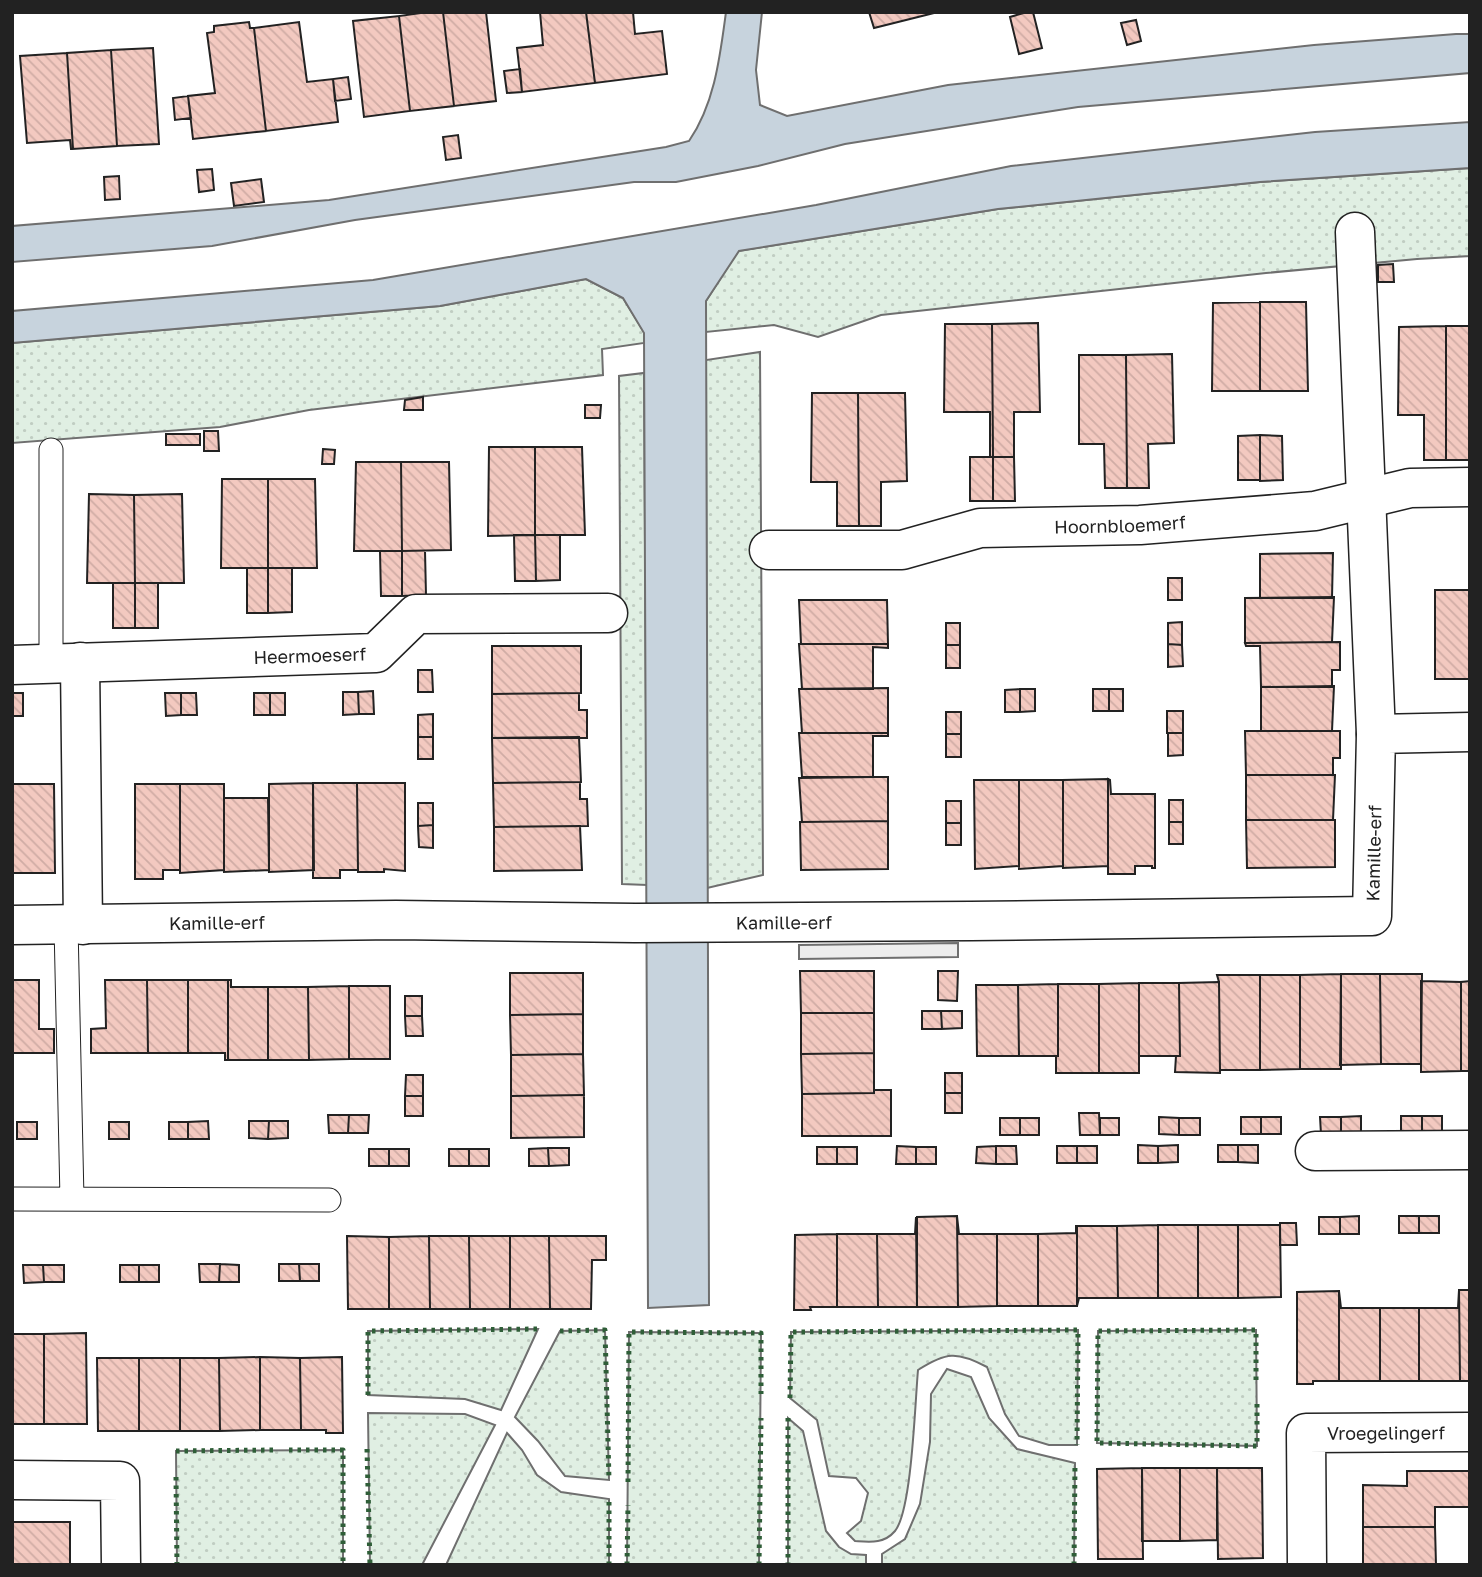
<svg xmlns="http://www.w3.org/2000/svg" width="1482" height="1577" font-family="'Golos Text',sans-serif">
<style>
.green{fill:url(#green-dots);stroke:#6f6f6f;stroke-width:2}
.parking{fill:#ededed;stroke:#6f6f6f;stroke-width:2}
.water{fill:#c7d3dd;stroke:#6f6f6f;stroke-width:2}
.building{fill:url(#building-back-hatch);stroke:#222;stroke-width:2}
.lines{fill:none;stroke-linecap:round;stroke-linejoin:round}
.lane-casing{stroke:#222;stroke-width:25}
.street-casing{stroke:#222;stroke-width:41}
.lane{stroke:#fff;stroke-width:23}
.street{stroke:#fff;stroke-width:38}
.hedge{stroke:#2f5e38;stroke-width:5;stroke-dasharray:3.5 5;stroke-linecap:butt}
.labels{text-anchor:middle;dominant-baseline:central;stroke-width:5;stroke-linejoin:round;paint-order:stroke}
.street-label{font-size:18px;fill:#222;stroke:#fff}
</style>
<defs>
<pattern id="green-dots" width="8" height="8" patternUnits="userSpaceOnUse" patternTransform="scale(1.75)"><rect width="8" height="8" fill="#e0efe3"/><path d="M2 2h.1M6 6h.1" fill="none" stroke="#c0cdc2" stroke-width="1.8" stroke-linecap="round"/></pattern>
<pattern id="building-back-hatch" width="6" height="6" patternUnits="userSpaceOnUse" patternTransform="scale(1.75)"><rect width="6" height="6" fill="#f3c9c0"/><path d="M-1 5l2 2M0 0l6 6M5-1l2 2" fill="none" stroke="#d0aca5"/></pattern>
</defs>
<rect width="100%" height="100%" fill="#fff"/>
<!-- green -->
<path class="green" d="M1470,168v88l-53,3 -151,14 -385,42 -63,22 -44,-12 -68,7v-31l32,-50 260,-42 262,-27z
M586,279l37,19 21,34v11l-42,6 1,26 -294,35 -89,17 -208,16v-100l428,-37z
M760,352l3,523 -56,13 -1,-528z
M644,373l3,512 -25,-1 -3,-508z
M538,1329l-37,81 -36,-11 -97,-4v-64z
M605,1330l4,150 -44,-4 -27,-35 -23,-24 45,-86z
M1078,1330l-1,115h-28l-30,-9 -14,-22 -18,-47c-30,-16 -41,-15 -69,3 -3,32 -6,140 -23,161 -11,13 -25,11 -40,10l-8,-8 14,-12 7,-28 -12,-15 -27,-2 -12,-56 -27,-22 1,-66z
M1256,1330l1,116 -160,-3 1,-112z
M629,1332l132,1 -2,232h-132z
M947,1369l24,8 18,41 28,31 58,14 -1,102h-192v-11l23,-15 15,-35 10,-62 1,-48z
M368,1413l97,1 30,11 -73,140h-52z
M788,1418l15,13 23,100 13,16 12,7 15,1v10h-78z
M507,1433l15,17 15,25 24,17 48,7v66h-163z
M343,1450v115h-166l-1,-114z"/>
<!-- parking -->
<path class="parking" d="M958,943v14l-159,2v-14z"/>
<!-- water -->
<path class="water" d="M726,12h36l-6,58 4,35 27,11 161,-31 366,-40 142,-11h14v39l-392,34 -233,37 -87,22 -82,16h-42l-279,38 -143,26 -200,16v-36l317,-26 337,-53 23,-6c26,-38 31,-85 37,-129z
M1470,122v46l-210,14 -262,27 -259,42 -33,50 3,1004 -61,3 -4,-975 -21,-35 -37,-19 -146,27 -428,37v-32l361,-31 443,-75 195,-39 304,-34z"/>
<!-- building -->
<path class="building" d="M428,12h15l11,94 -44,5 -11,-95z
M443,12h43l10,89 -42,5z
M540,12h46l9,71 -73,9 -5,-44 26,-3z
M586,12h47l2,22 27,-3 5,43 -72,9z
M869,12h69l-64,16z
M1027,12h6l9,36 -23,6 -9,-37z
M399,16l11,95 -46,6 -11,-96z
M1136,20l5,21 -14,4 -6,-22z
M249,22l1,6h4l12,103 -73,8 -5,-43 27,-3 -8,-60 7,-1v-6z
M299,22l8,60 26,-3 5,43 -72,9 -12,-103z
M153,48l6,96 -42,2 -6,-96z
M111,50l6,96 -44,3 -6,-96z
M67,53l6,96h-2l-1,-9 -43,3 -7,-87z
M520,69l2,23 -15,1 -3,-22z
M348,77l3,22 -16,2 -2,-22z
M188,96l3,22 -16,2 -2,-22z
M458,135l3,23 -15,2 -3,-23z
M212,169l2,21 -15,2 -2,-22z
M119,176l1,23 -15,1 -1,-23z
M261,179l3,23 -30,4 -3,-23z
M1393,264l1,18h-16v-17z
M1260,302v89h-48l1,-88z
M1260,302h46l2,89h-48z
M1038,323l2,89h-26v45h-21l-1,-133z
M945,324h47l1,133h-3v-45h-46z
M1446,326v134h-22v-45h-26l1,-88z
M1446,326h24l-1,134h-23z
M1172,354l2,89 -26,1 1,44h-22l-1,-133z
M1079,355h47l1,133h-22l-1,-44h-25z
M812,393h46l1,133h-22v-44h-26z
M858,393h47l2,88 -26,1v44h-22z
M423,397v13h-19l1,-10z
M585,405h16l-1,13h-15z
M204,431h14l1,20h-15z
M166,434h34v11h-34z
M1260,435l22,1 1,44 -23,1z
M1260,435v45h-22v-44z
M489,447h46v88l-47,1z
M535,447h47l3,88h-50z
M323,449l12,1 -1,14h-12z
M970,457h23v44h-23z
M993,457h21l1,44h-22z
M356,462h45l1,89h-48z
M401,462h48l2,88 -49,1z
M222,479h46v89h-47z
M268,479h47l2,89h-49z
M89,494l45,1 1,88h-48z
M182,494l2,89h-49l-1,-88z
M514,535h21l1,46h-21z
M535,535h25v45l-24,1z
M380,551h22v45h-21z
M402,551h23l1,44 -24,1z
M1333,553l-1,45h-72v-44z
M247,568h21v45h-21z
M268,568h24v44l-24,1z
M1168,578h14v22h-14z
M113,583h22v45h-22z
M135,583h23v45h-23z
M1435,590h35v89h-35z
M1334,597l-2,45 -87,1v-45z
M799,600h88l1,44h-87z
M1182,622v23l-14,-1v-21z
M946,623h14v22h-14z
M1340,642v28h-8v17h-71l-1,-41h-14l-1,-3z
M799,644h89v4l-15,-1v42h-71z
M1168,644l14,1 1,21 -15,1z
M946,645h14v23h-14z
M492,646h89v47l-89,1z
M418,670h14l1,22h-15z
M1334,686l-2,45h-71v-44z
M888,688v45h-86l-3,-44z
M1020,689h15v22l-15,1z
M1020,689v23h-15v-22z
M1093,689h16v22h-16z
M1109,689h14v22h-14z
M373,691l1,23h-15l-1,-22z
M343,692h15l1,22 -16,1z
M12,693h11v23h-11z
M165,693h16v22l-15,1z
M181,693h15l1,22h-16z
M254,693h16v22h-16z
M270,693h15v22h-15z
M579,693v17h8v28h-95v-44z
M1167,711h16v22h-16z
M946,712h15v22h-15z
M433,714v23h-15v-22z
M1245,731h95v27h-7v17h-87z
M799,733h89v3h-15v41h-71z
M1168,733h15v22l-15,1z
M946,734h15v23h-15z
M418,737h15v22h-15z
M579,737l2,45 -88,1 -1,-45z
M1246,775h89l-2,45h-87z
M873,777h15v44l-86,1 -3,-44z
M1108,779l2,1 1,14h44v74h-3v-2h-17v8h-27z
M1108,779v87l-45,2v-88z
M974,780h45v86l-44,3z
M1019,780h44v86l-44,3z
M580,782v17h7l1,27 -94,1 -1,-44z
M313,783h44l1,87h-18v8h-27z
M313,783l1,87 -45,2v-88z
M357,783h48v88l-21,-2v3h-26z
M12,784h42l1,89h-43z
M135,784h45v86h-17v9h-28z
M180,784h44v86l-44,3z
M224,798h44l1,72 -45,2z
M1169,800h14v22h-14z
M946,801h15v22h-15z
M418,803h15v22l-15,1z
M1246,820h89v47l-88,1z
M888,821v48l-87,1 -1,-48z
M1169,822h14v22h-14z
M946,823h15v22h-15z
M433,825v23l-14,-1 -1,-21z
M580,826l2,44 -88,1v-44z
M800,971h74v42h-73z
M938,971h20l-1,30 -19,-1z
M510,973h73v41l-73,1z
M1341,974v95h-41v-94z
M1341,974h39l1,90 -41,1z
M1380,974h42l-1,90h-40z
M1217,975h43v95h-40l-1,-88z
M1260,975h40v94l-40,1z
M12,980h27v49h15v24h-42z
M105,980h42l1,73h-57v-24l15,-1z
M147,980h41v73h-40z
M188,980h40v80h-3v-7h-37z
M228,980h3v7h37v73h-40z
M1421,981l40,1v89l-40,1z
M1470,981v90h-9v-89z
M1219,982l1,91 -45,-1 1,-16h4l-1,-73z
M1139,983v90h-40v-89z
M1139,983h40l1,73h-41z
M1058,984v72h-39l-1,-71z
M1058,984h41v89h-43v-17h2z
M976,985h42l1,71h-42z
M349,986h41v73h-41z
M349,986v73l-40,1 -1,-73z
M268,987h40l1,73h-41z
M405,996h17v20h-17z
M922,1011h19l1,18h-20z
M941,1011h21v17l-20,1z
M801,1013h73v40l-73,1z
M583,1014v40l-72,1 -1,-40z
M405,1016h17l1,20h-17z
M874,1053v40l-72,1 -1,-40z
M583,1054l1,41 -73,1v-41z
M945,1073h17v20h-17z
M406,1075h17v21h-18z
M874,1090h17v46h-89v-42l72,-1z
M945,1093h17v20h-17z
M584,1095v42l-73,1v-42z
M405,1096h18v20h-18z
M1079,1113h20l1,22h-20z
M328,1115h21l-1,18h-19z
M349,1115h20l-1,18h-20z
M1361,1116v18h-20v-17z
M1401,1116h21v17l-21,1z
M1422,1116h20v17h-20z
M1159,1117l20,1v17l-20,-1z
M1241,1117h20v17h-20z
M1261,1117h20v17h-20z
M1320,1117h21v17h-20z
M1000,1118h20v17h-20z
M1020,1118h19v17h-19z
M1100,1118h19v17h-19z
M1179,1118h21v17h-21z
M208,1121l1,18h-21v-17z
M249,1121h20l-1,18 -19,-1z
M269,1121h19v17l-20,1z
M17,1122h20v17h-20z
M109,1122h20v17h-20z
M169,1122h19v17h-19z
M1138,1145l20,1v17h-20z
M1178,1145v17l-20,1v-17z
M1218,1145h20v17h-20z
M1238,1145h20v18l-20,-1z
M897,1146l19,1v17h-20z
M996,1146v18l-20,-1 1,-16z
M996,1146h20l1,18h-21z
M1057,1146h20v17h-20z
M1077,1146h20v17h-20z
M817,1147h20v17h-20z
M837,1147h20v17h-20z
M916,1147h20v17h-20z
M548,1148l1,18h-20v-17z
M548,1148h21v17l-20,1z
M369,1149h20v17h-20z
M389,1149h20v17h-20z
M449,1149h20v17h-20z
M469,1149h20v17h-20z
M957,1216l1,91h-41v-90z
M957,1216l2,18h38v72l-39,1z
M1359,1216v18h-19v-17z
M1399,1216h20v17h-20z
M1419,1216h20v17h-20z
M916,1217l1,90h-39l-1,-73h38z
M1319,1217h21v17h-21z
M1280,1223h16l1,22h-17z
M1158,1225v73h-40l-1,-72z
M1158,1225h40v73h-40z
M1198,1225h40v73h-40z
M1238,1225h42l1,72 -43,1z
M1076,1226h1v80h-39v-72l38,-1z
M1077,1226h40l1,72h-39l-2,8z
M837,1234h40l1,73h-41z
M837,1234v73h-27l1,3h-17l1,-75z
M997,1234h41v72h-41z
M347,1236l42,1v72h-41z
M429,1236l1,73h-41v-72z
M429,1236h40l1,73h-40z
M469,1236h41v73h-40z
M510,1236h39l1,73h-40z
M549,1236h57v24h-14l-1,49h-41z
M199,1264h21l-1,18h-19z
M220,1264l19,1v17h-20z
M279,1264h20l1,17h-21z
M299,1264h20v17h-19z
M23,1265h20l1,17 -20,1z
M43,1265h21v17h-20z
M120,1265h19v17h-19z
M139,1265h20v17h-20z
M1459,1290h11v91h-10z
M1459,1290l1,91h-41v-73h39z
M1339,1291v90h-26v3h-16v-92z
M1339,1291l2,17h39v73h-41z
M1380,1308h39v73h-39z
M86,1333l1,91h-43v-90z
M12,1334h32v90h-32z
M260,1357l40,1 1,72h-41z
M260,1357v73l-40,1 -1,-73z
M342,1357l1,76h-17v-3h-25l-1,-72z
M97,1358h42v73h-41z
M139,1358h41v73h-41z
M180,1358h39l1,73h-40z
M1142,1468h38v73h-38z
M1142,1468l1,91h-45l-1,-90z
M1180,1468h37v72l-37,1z
M1217,1468h45l1,90 -45,1z
M1407,1471h63v36h-35v20h-72v-42l44,1z
M12,1522h58v42h-58z
M1363,1527h72l1,38h-73z"/>
<g class="lines">
<defs>
<path id="lane" d="M51,450v213
M66,925l6,274
M12,1199l317,1"/>
<g id="street">
<path d="M1355,232l21,502"/>
<path id="s1" d="M769,550h133l78,-22 160,-3 175,-14 95,-23 60,-1"/>
<path d="M80,662l3,263"/>
<path id="s2" d="M12,665l364,-12 40,-39 192,-1"/>
<path id="s3" d="M12,925l384,-5 239,3 336,-2 401,-5 4,-182 94,-2"/>
<path d="M1315,1151l155,-1"/>
<path d="M12,1480l108,1 1,84"/>
<path id="s4" d="M1307,1565l-1,-132 164,-1"/>
</g>
</defs>
<!-- lane casing -->
<use href="#lane" class="lane-casing"/>
<!-- street casing -->
<use href="#street" class="street-casing"/>
<!-- lane -->
<use href="#lane" class="lane"/>
<!-- street -->
<use href="#street" class="street"/>
<!-- hedge -->
<path class="hedge" d="M560,1331l45,-1 4,150
M1256,1380v-50l-158,1 -1,112 160,3v-42
M368,1395v-64l170,-2
M790,1398l1,-66 287,-2 -1,115
M788,1418v147
M367,1449l3,116
M289,1450h54v115
M176,1451l98,-1
M176,1477l1,88
M628,1482l1,-150 132,1v61
M609,1565v-66
M627,1565l1,-60
M759,1565l2,-147
M1074,1565l1,-102"/>
</g>
<g class="labels">
<!-- street labels -->
<g class="street-label">
<text stroke="none"><textPath href="#s1" startOffset="354">Hoornbloemerf</textPath></text>
<text stroke="none"><textPath href="#s2" startOffset="298">Heermoeserf</textPath></text>
<text stroke="none"><textPath href="#s3" startOffset="1423">Kamille-erf</textPath></text>
<text stroke="none"><textPath href="#s3" startOffset="772">Kamille-erf</textPath></text>
<text stroke="none"><textPath href="#s3" startOffset="205">Kamille-erf</textPath></text>
<text stroke="none"><textPath href="#s4" startOffset="212">Vroegelingerf</textPath></text>
</g>
</g>
<!-- border -->
<rect width="1482" height="1577" fill="none" stroke="#222222" stroke-width="28"/>
</svg>
